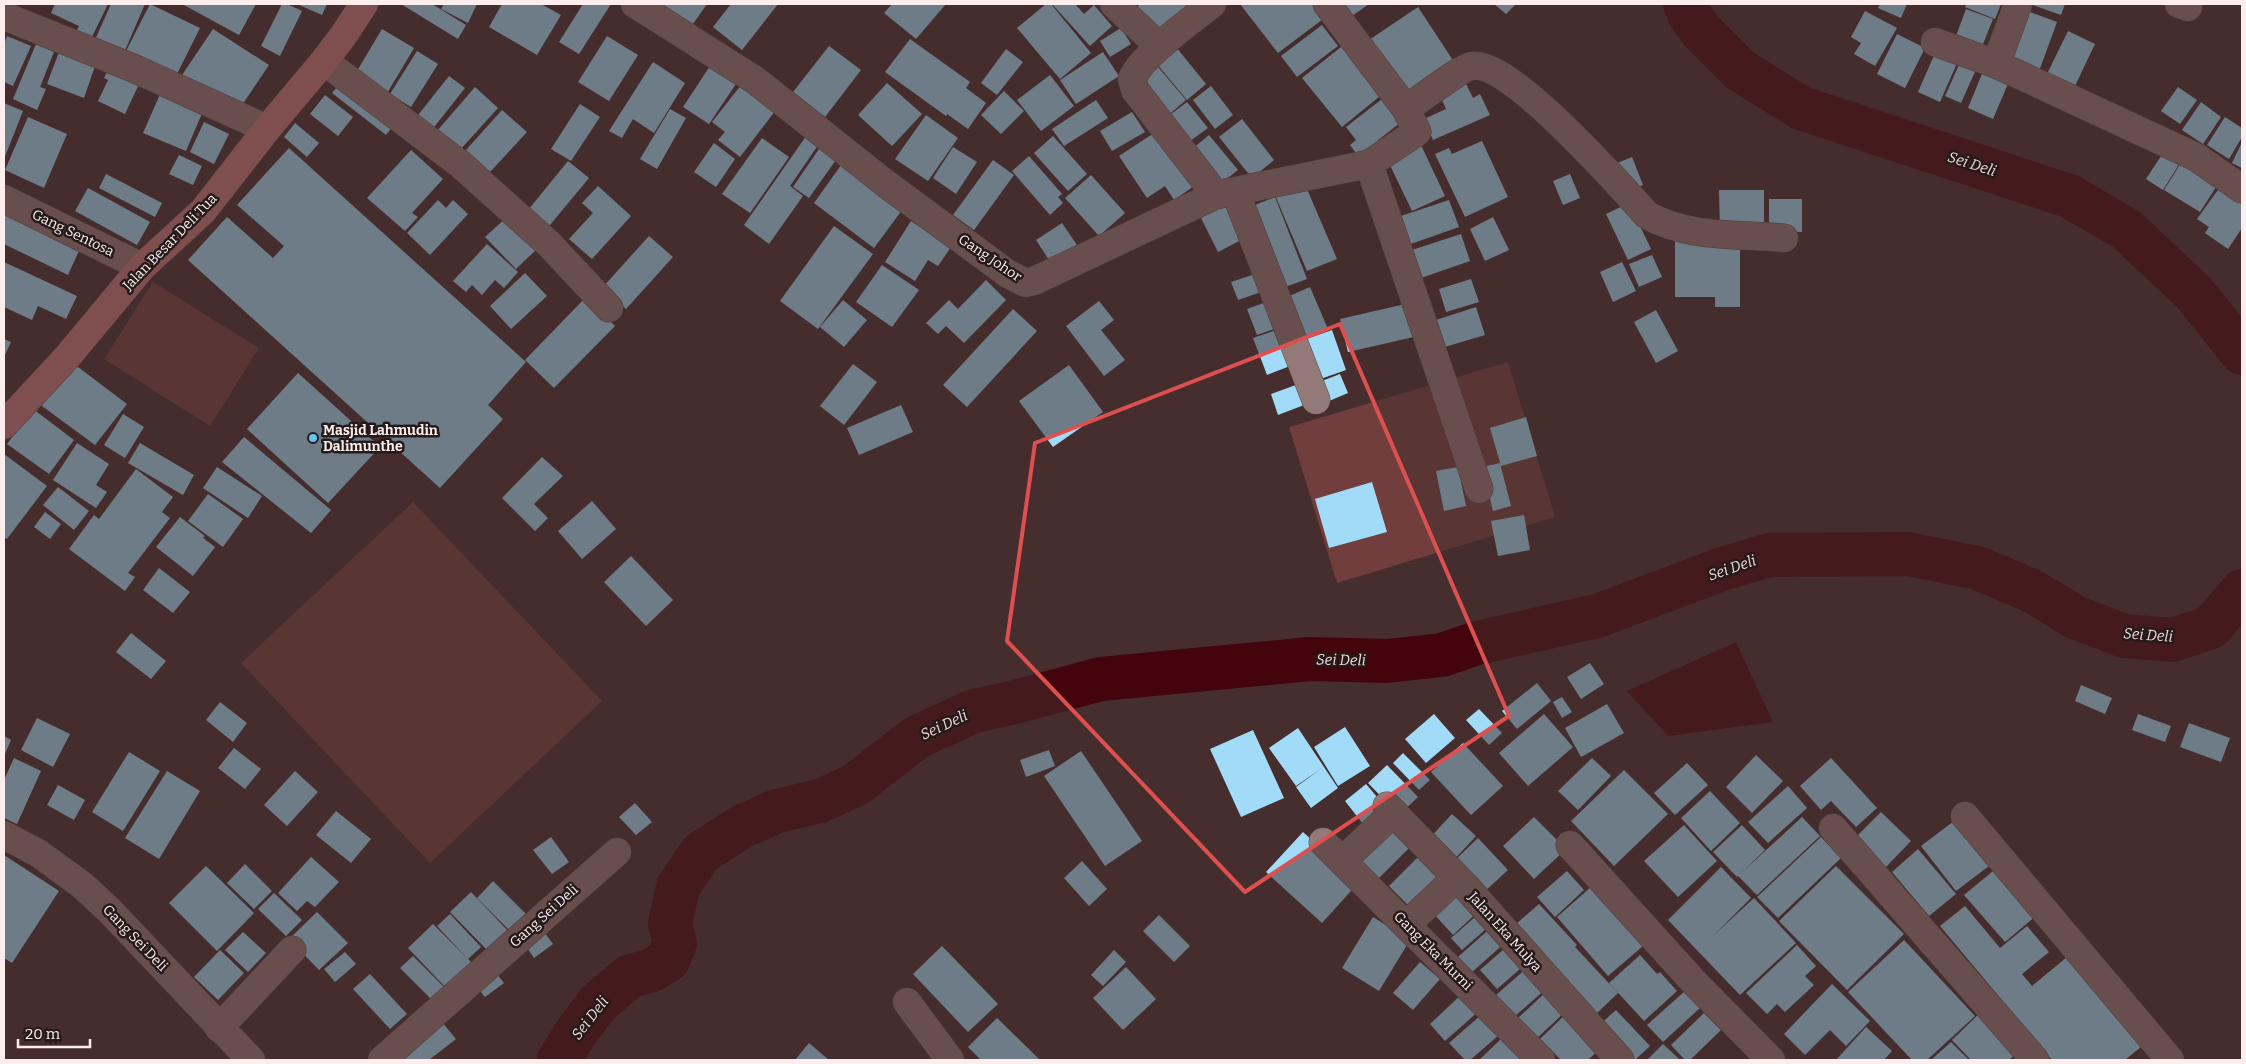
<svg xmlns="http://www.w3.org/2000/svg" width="2246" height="1064" font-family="Bitter,serif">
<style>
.green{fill:#713e3d}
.water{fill:#44040b}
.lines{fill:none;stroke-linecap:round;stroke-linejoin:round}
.river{stroke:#44040b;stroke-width:44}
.building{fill:#a1dbf7}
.minor-casing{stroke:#5d4a4a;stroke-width:29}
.major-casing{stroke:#5d4a4a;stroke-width:29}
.minor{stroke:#937977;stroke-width:28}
.major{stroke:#c67675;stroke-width:28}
.marked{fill:none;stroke:#de504f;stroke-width:4;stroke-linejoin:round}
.poi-dot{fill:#65c5ee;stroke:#241a19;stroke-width:2}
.labels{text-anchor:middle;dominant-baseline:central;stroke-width:5;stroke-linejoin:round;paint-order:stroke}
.street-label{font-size:14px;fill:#fdeeed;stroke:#241a19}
.poi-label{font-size:14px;font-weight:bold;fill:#fdeeed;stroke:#241a19;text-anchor:start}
.water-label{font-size:15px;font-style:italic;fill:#f4d9d8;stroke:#241a19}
</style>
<rect width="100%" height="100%" fill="#452e2d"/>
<!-- green -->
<path class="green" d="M153,282l106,66 -49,78 -106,-67z
M1508,362l47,155 -218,66 -48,-156z
M413,502l189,199 -172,162 -189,-200z"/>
<!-- water -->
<path class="water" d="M1736,642l37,80 -105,14 -41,-45z"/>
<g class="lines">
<!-- river -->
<path class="river" d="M1685,4l4,10 13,18 38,38 61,38 268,88 57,33 68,64 48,60
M559,1060l16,-26 23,-31 32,-27 20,-5 18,-11 7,-17 -5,-19 8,-37 23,-34 42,-27 34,-15 43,-10 35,-16 62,-48 57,-26 37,-8 90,-24 209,-20 77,2 55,-6 35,-12 120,-27 125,-47 47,-14 139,-1 70,14 54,23 43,26 49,19 49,4 38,-13 31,-36"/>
</g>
<!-- building -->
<path class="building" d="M55,4h53l-21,43 -15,-7 7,-14 -28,-13z
M111,4h34l-22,51 -29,-13z
M150,4l50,24 -26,52 -50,-25z
M182,4h74l-17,31z
M282,4h5l15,7 -22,45 -19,-10z
M297,4h30l-5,11z
M401,4h31l34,21 -8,14z
M444,4h33l-9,19 -27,-14z
M502,4h39l20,11 -24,40 -48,-28z
M583,4h28l-32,50 -20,-12z
M648,4h59l-19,27z
M731,4h47l-36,46 -29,-23z
M892,4h54l-30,35 -32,-26z
M1046,4h5l40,49 -31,26 -43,-51z
M1052,4h23l9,10 10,-9 18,21 -22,20z
M1140,4h55l-37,31 -25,-24z
M1240,4h77l10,12 -49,37z
M1342,4h27l-17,12z
M1494,4h22l-10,10z
M1880,4h27l-6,14 -23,-10z
M1966,4h35l-6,15 -30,-12z
M2030,4h35l-4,11z
M1418,7l40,61 -49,32 -40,-60z
M1966,9l27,10 -14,35 -26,-10z
M2025,10l32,12 -19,52 -33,-12z
M1865,11l32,17 -22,38 -21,-12 7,-11 -10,-6z
M1322,25l16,21 -41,31 -16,-21z
M1121,28l10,16 -21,13 -10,-16z
M213,29l56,36 -33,49 -56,-36z
M382,29l32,19 -28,47 -32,-19z
M2068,31l27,13 -21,44 -27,-14z
M1897,34l28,14 -20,40 -28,-14z
M7,36l24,10 -18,40 -9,-4v-38z
M607,36l31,19 -29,46 -31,-19z
M910,39l60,43 -4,6 20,15 -18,26 -21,-15 -1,2 -61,-44z
M1346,43l39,49 -43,35 -40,-49z
M36,44l18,8 -14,35 6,2 -9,21 -24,-11z
M829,46l32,24 -36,47 -32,-25z
M1176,47l30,37 -19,16 -31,-37z
M1006,49l17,13 -26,33 -16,-12z
M417,51l21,13 -27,43 -21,-13z
M1936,51l22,10 -18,41 -22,-10z
M59,52l36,14 -11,32 -37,-14z
M1103,52l16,24 -43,28 -16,-24z
M1963,56l16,7 -18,40 -16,-7z
M714,60l26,18 -31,46 -26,-17z
M653,62l32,21 -31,50 -21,-14 -11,19 -13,-7z
M110,66l31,14 -16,34 -27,-13 10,-21 -4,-2z
M1158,67l28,33 -20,17 -28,-33z
M1984,69l26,10 -17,40 -25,-11z
M1050,75l24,31 -33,25 -24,-31z
M449,76l16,12 -34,43 -16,-12z
M745,80l34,26 -39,51 -22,-17 7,-8 -13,-10z
M342,81l54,41 -10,13 -54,-42z
M1465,82l8,16 7,-4 10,21 -57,25 -9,-21 22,-10 -7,-16z
M887,83l35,31 -30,32 -34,-31z
M1211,86l22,29 -18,14 -22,-29z
M475,87l23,21 -39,43 -22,-20z
M2178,87l19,13 -17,24 -19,-13z
M1004,91l20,20 -23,23 -20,-19z
M161,92l42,19 -17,40 -43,-18z
M325,95l28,22 -15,19 -28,-22z
M1382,99l18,24 -23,18 4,4 -20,15 -11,-15 6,-5 -10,-13z
M1096,100l12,18 -44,28 -12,-17z
M1187,102l21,26 -26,19 -19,-27z
M2201,102l20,15 -18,27 -21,-14z
M4,103l19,8 -19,48z
M580,104l20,13 -29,44 -20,-12z
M670,109l16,9 -29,51 -17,-10z
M502,110l25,22 -37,40 -24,-22z
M1132,112l13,20 -33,19 -12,-20z
M926,115l32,23 -30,43 -33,-22z
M28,117l39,17 -23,54 -39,-18z
M2225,117l17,11v9l-13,22 -22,-14z
M1242,119l32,41 -22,18 -33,-41z
M204,122l25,12 -15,30 -24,-12z
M295,123l24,20 -12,14 -23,-20z
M1157,131l37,55 -20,14 -9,-14 -18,12 -28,-42z
M809,132l12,9 -31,45 13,10 -34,48 -25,-19z
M1209,135l29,35 -18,14 -28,-35z
M1053,136l34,38 -19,17 -34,-38z
M762,138l27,19 -39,56 -28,-19z
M1482,141l26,56 -43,20 -30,-63 14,-6 3,6z
M2242,142v26l-10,-5z
M714,143l21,16 -19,28 -22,-15z
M1421,145l24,51 -33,15 -24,-50z
M821,146l17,11 -29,41 -16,-11z
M953,147l24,15 -21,32 -23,-16z
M289,148l237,214 -38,43 15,14 -63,69 -252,-228 39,-43 46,41 11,-12 -47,-41z
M411,150l32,29 -31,34 6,4 -13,14 -38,-33z
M2165,150l16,11 -18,29 -17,-11z
M179,155l23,11 -9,19 -24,-11z
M1029,156l33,38 -4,3 5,6 -13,12 -38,-44z
M1632,157l11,28 -17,7 -11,-28z
M2184,158l36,23 -20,31 -36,-22z
M993,160l21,15 -40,55 -21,-15z
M568,161l21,17 -44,53 -21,-16z
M844,161l61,45 -31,42 -60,-45z
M106,174l56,29 -7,14 -56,-29z
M1570,174l10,24 -17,7 -10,-24z
M1091,175l34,38 -26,23 -34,-38z
M1304,182l33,77 -30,12 -32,-76z
M598,186l33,30 -39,43 -23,-20 24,-26 -11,-10z
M2220,187l22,15v26l-14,21 -23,-16 4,-6 -12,-8z
M88,188l62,34 -13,23 -62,-34z
M1719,190h45v39l-44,1z
M1275,197l32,82 -30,11 -32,-81z
M1769,199h33v33l-33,-1z
M438,200l8,8 7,-8 15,14 -38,41 -23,-22z
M1226,200l19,38 -27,14 -19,-38z
M1449,200l10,27 -51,18 -10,-28z
M1629,203l22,46 -23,11 -22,-46z
M4,204l79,38 -15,33 -64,-31z
M508,216l30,32 -22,21 -31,-32z
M1493,217l16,33 -24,11 -15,-32z
M911,221l40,26 -13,19 -10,-6 -13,21 -30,-19z
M1062,223l15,22 -26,18 -15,-23z
M834,226l39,28 -55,75 -38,-28z
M1461,234l9,27 -52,18 -9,-28z
M649,236l24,21 -47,52 -24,-21z
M1675,239h65v68h-25v-10h-40z
M487,244l31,28 -14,16 -9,-8 -13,15 -10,-10 -6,7 -13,-11z
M1652,255l10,22 -23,10 -10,-23z
M4,262l73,34 -11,23 -28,-13 -6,14 -28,-13z
M1622,262l14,29 -23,11 -13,-30z
M882,265l37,25 -27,37 -36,-25z
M525,273l22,23 -36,33 -21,-23z
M1258,273l6,18 -26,9 -7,-18z
M1471,279l8,23 -33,10 -7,-23z
M986,280l20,20 -42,43 -18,-17 -8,8 -12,-11 23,-23 9,9z
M1310,287l18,42 -30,12 -18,-41z
M586,297l29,29 -61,62 -29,-28z
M843,300l24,20 -23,27 -24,-20z
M1272,300l11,26 -26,9 -10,-26z
M1099,301l15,19 -13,10 24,30 -21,16 -38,-50z
M1410,303l8,33 -70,16 -8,-33z
M1476,307l9,28 -47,14 -8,-27z
M1013,309l24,22 -70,76 -24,-22z
M1656,310l22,41 -22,12 -22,-41z
M1285,327l13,36 -31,12 -14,-37z
M1332,330l14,40 -34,12 -14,-40z
M4,339l7,3 -7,15z
M70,361l57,43 -32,41 -57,-42z
M853,364l24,18 -33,43 -24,-19z
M1069,365l34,47 -50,35 -34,-46z
M298,373l82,74 -52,56 -81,-74z
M1340,374l8,19 -26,11 -8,-20z
M1304,382l8,20 -34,13 -7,-21z
M901,405l12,27 -54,23 -12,-27z
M33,409l41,31 -25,34 -42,-30z
M123,414l21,13 -19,31 -21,-13z
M1526,417l11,39 -36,10 -11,-38z
M244,437l87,73 -20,23 -89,-71z
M77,443l32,21 -13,21 11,7 -11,16 -43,-28z
M140,443l54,32 -11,20 -55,-32z
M4,454l43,32 -40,53 -3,-2z
M542,457l21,19 -29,28 14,14 -13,13 -33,-33z
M1500,463l11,43 -18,5 -11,-44z
M217,467l45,29 -14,22 -45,-30z
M1458,467l8,39 -22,5 -8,-40z
M136,469l37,28 -11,15 8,6 -42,55 7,4 -10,14 -56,-42 25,-34 5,4z
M1372,482l15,50 -58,16 -14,-49z
M58,487l31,24 -15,19 -31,-25z
M208,494l35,25 -20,28 -35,-26z
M592,501l24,28 -34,30 -24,-28z
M45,512l16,12 -11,15 -16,-12z
M1524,515l6,35 -32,6 -7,-35z
M180,517l25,19 -2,2 12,9 -22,29 -37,-29z
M631,556l42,44 -27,26 -42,-44z
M159,568l31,24 -17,21 -30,-23z
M131,633l35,28 -15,18 -35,-27z
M1590,663l14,21 -23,15 -14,-22z
M1537,683l14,18 -34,28 -15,-18z
M2081,685l31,13 -7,16 -30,-13z
M1562,697l10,15 -10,6 -9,-16z
M220,702l27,21 -14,19 -27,-22z
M1607,704l17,29 -43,24 -16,-29z
M1479,709l23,24 -13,12 -23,-25z
M1434,714l21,24 -29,25 -21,-24z
M1544,714l29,33 -45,39 -29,-33z
M2138,714l33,12 -6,16 -33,-12z
M37,718l33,16 -17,33 -32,-17z
M2189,723l41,15 -9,24 -41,-15z
M1345,727l25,39 -32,20 -24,-39z
M1298,728l40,60 -27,20 -15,-21 26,-19 -26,18 -27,-38z
M1253,730l31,68 -43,19 -31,-68z
M4,736l7,4 -7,16z
M1463,743l40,43 -32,29 -40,-43z
M234,748l27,21 -16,20 -27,-21z
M1049,750l6,16 -29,11 -6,-17z
M1081,751l61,90 -37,25 -61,-90z
M129,752l31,19 -37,60 -31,-19z
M1403,753l27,27 -11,10 -26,-27z
M1756,755l27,26 -31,32 -26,-26z
M14,758l27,13 -24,53 -13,-6v-38z
M1592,758l19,18 -33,34 -20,-19z
M1831,758l46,50 -21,19 -25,-26 -10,9 -21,-24z
M1687,763l21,22 -33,30 -21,-22z
M1387,765l31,32 -19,18 -31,-32z
M1624,770l44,44 -54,52 -43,-45z
M167,771l33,20 -41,68 -34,-21z
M295,771l23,21 -31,34 -23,-21z
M1366,784l23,27 -22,18 -22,-28z
M58,785l27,15 -11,20 -27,-15z
M1788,786l19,22 -39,35 -20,-21z
M1710,791l30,32 -29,28 -30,-33z
M635,803l17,19 -16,13 -17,-18z
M336,811l35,28 -20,24 -35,-28z
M1881,812l30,29 -26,27 -31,-29z
M1452,814l24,22 -25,27 -24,-22z
M1534,817l32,32 -32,30 -31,-33z
M1802,817l18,19 -63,59 -19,-19z
M1954,821l35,45 -33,25 -35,-45z
M1684,825l33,36 -39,36 -34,-36z
M1742,825l23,25 -28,27 -24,-25z
M1394,830l16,17 -32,32 -17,-17z
M1303,832l56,50 -37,41 -56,-51z
M551,837l18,25 -17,12 -19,-24z
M1821,837l20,21 -63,60 -21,-21z
M1478,838l30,32 -25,23 -30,-31z
M1918,849l38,45 -27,22 -37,-44z
M1421,854l23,23 -32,32 -23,-23z
M4,855l55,36 -47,72 -8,-5z
M311,857l28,25 -24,25 -8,-6 -10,10 -19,-18z
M1082,861l25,28 -18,17 -25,-28z
M245,864l27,27 -18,18 -27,-26z
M206,866l48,47 -37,38 -48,-48z
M1836,866l68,68 -57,56 -68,-69z
M1721,867l30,31 -37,37 40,-37 42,45 -56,52 -72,-75z
M1998,867l40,47 -33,28 -41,-47z
M1567,871l17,19 -29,27 -18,-20z
M493,881l33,33 -17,16 -32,-32z
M1463,886l20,21 -30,28 -19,-21z
M1591,887l52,59 -35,30 -51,-59z
M471,892l38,40 -20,20 -39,-40z
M274,893l28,27 -16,16 -28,-27z
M1539,904l38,41 -15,14 13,-12 43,46 -23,22 -79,-91z
M1965,906l35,42 27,-22 22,26 -27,22 10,12 35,-29 75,89 -17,14h-73l-112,-134z
M1483,910l11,12 -32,28 -11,-12z
M317,912l31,31 -29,27 -30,-31z
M450,914l31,33 -13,12 -31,-33z
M1159,915l31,31 -16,16 -31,-31z
M1373,917l37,23 -31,51 -37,-23z
M433,924l41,41 -26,25 -40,-42z
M1494,925l14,15 -37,33 -13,-16z
M541,928l12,16 -19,14 -11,-16z
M243,932l23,21 -18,19 -23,-22z
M1904,940l71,76 -48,44h-15l-64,-68z
M1512,942l17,19 -32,28 -17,-19z
M1797,945l19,21 -11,10 9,9 -29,27 -8,-8 -10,10 -21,-21z
M942,946l56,58 -30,28 -55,-58z
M220,950l24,23 -26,27 -24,-23z
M1114,950l12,12 -23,24 -12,-11z
M345,952l11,12 -21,18 -11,-13z
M1640,955l17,19 3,-2 17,19 -33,30 -35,-38z
M413,956l33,33 -13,12 -33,-33z
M1420,962l20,17 -27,31 -20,-17z
M491,967l13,16 -19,14 -12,-15z
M1126,967l30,32 -33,31 -30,-32z
M1528,967l19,21 -32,28 -19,-21z
M370,974l37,40 -17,15 -37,-40z
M1832,984l38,37 -24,25 -16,-16 -25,25 -21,-21z
M1685,991l16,16 -38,35 -16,-17z
M1464,992l16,18 -35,31 -15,-17z
M1546,992l19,20 -29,27 -19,-20z
M1984,1009l37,40 -12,11h-38l-19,-20z
M1616,1010l34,36 -15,14h-7l-31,-33z
M1568,1012l34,35 -14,13h-27l-21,-21z
M1704,1013l17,17 -31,30h-5l-14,-15z
M1481,1015l18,20 -29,25h-5l-16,-17z
M997,1018l43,42h-59l-13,-13z
M441,1021l15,18 -27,21h-38z
M1866,1027l26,24 -8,9h-48z
M1501,1039l21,21h-43z
M1951,1042l18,18h-38z
M809,1043l20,17h-34z
M1663,1044l14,13 3,3h-33z"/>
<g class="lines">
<defs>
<path id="minor" d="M635,4l120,76 130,103 123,91 18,9 8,-2 182,-86 153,-31 48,-32 -11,-23 -79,-105
M1114,4l45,42
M1212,4c-20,16 -71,52 -80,75l3,11 81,105
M2179,4l9,3
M4,16l129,52 134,61
M1935,42l61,22 200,93 46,32
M324,61l136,103 89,80 60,64
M1996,64l22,-60
M1406,109c12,-8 56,-42 66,-43 39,-5 147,119 175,149 40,23 92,19 137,23
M1369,164l110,325
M1235,191l81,209
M4,199l138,68
M1387,806l80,82 153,172
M1965,816l205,244
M1833,828l202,232
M4,835l34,18 44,32 28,26 141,149
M1323,842l218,218
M1570,845l122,135 79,80
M1342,861l51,-48
M1406,925l50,-47
M907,1002l43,58
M219,1028l73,-78
M382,1060l235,-208"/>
<path id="major" d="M4,425l64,-69 74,-89 61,-56 64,-82 57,-68 19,-25 21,-32"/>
</defs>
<!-- minor casing -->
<use href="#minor" class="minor-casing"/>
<!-- major casing -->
<use href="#major" class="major-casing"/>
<!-- minor -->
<use href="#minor" class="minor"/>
<!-- major -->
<use href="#major" class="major"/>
</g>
<!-- marked area -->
<path d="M0 0H2246V1064H0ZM1340,324l169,392 -264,176 -238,-251 28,-198z" fill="#452e2d" fill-opacity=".55" fill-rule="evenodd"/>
<path class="marked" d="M1340,324l169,392 -264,176 -238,-251 28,-198z"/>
<!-- markers -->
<circle class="poi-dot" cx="313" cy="438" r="5"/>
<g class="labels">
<!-- street labels -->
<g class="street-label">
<text transform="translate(73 233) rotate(26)">Gang Sentosa</text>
<text transform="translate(170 242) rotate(-46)">Jalan Besar Deli Tua</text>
<text transform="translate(990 258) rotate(34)">Gang Johor</text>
<text transform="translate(544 916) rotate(-42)">Gang Sei Deli</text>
<text transform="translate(1505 932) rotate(48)">Jalan Eka Mulya</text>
<text transform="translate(135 938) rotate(46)">Gang Sei Deli</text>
<text transform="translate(1433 951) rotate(45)">Gang Eka Murni</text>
</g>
<!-- poi labels -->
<g class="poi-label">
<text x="323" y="430">Masjid Lahmudin<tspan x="323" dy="16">Dalimunthe</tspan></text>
</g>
<!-- water labels -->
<g class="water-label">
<text transform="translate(1972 164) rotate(18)">Sei Deli</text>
<text transform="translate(1732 568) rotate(-19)">Sei Deli</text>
<text transform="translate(2148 635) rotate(4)">Sei Deli</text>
<text transform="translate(1341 660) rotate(1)">Sei Deli</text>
<text transform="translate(944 725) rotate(-25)">Sei Deli</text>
<text transform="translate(590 1018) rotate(-52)">Sei Deli</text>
</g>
</g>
<!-- border -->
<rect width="2246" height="1064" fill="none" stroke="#fdeeed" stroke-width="10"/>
<!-- scale -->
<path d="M18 1039v8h72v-8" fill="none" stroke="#fdeeed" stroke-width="2.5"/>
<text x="25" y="1039" font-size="15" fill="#fdeeed" stroke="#241a19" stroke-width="4" paint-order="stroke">20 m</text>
</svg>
